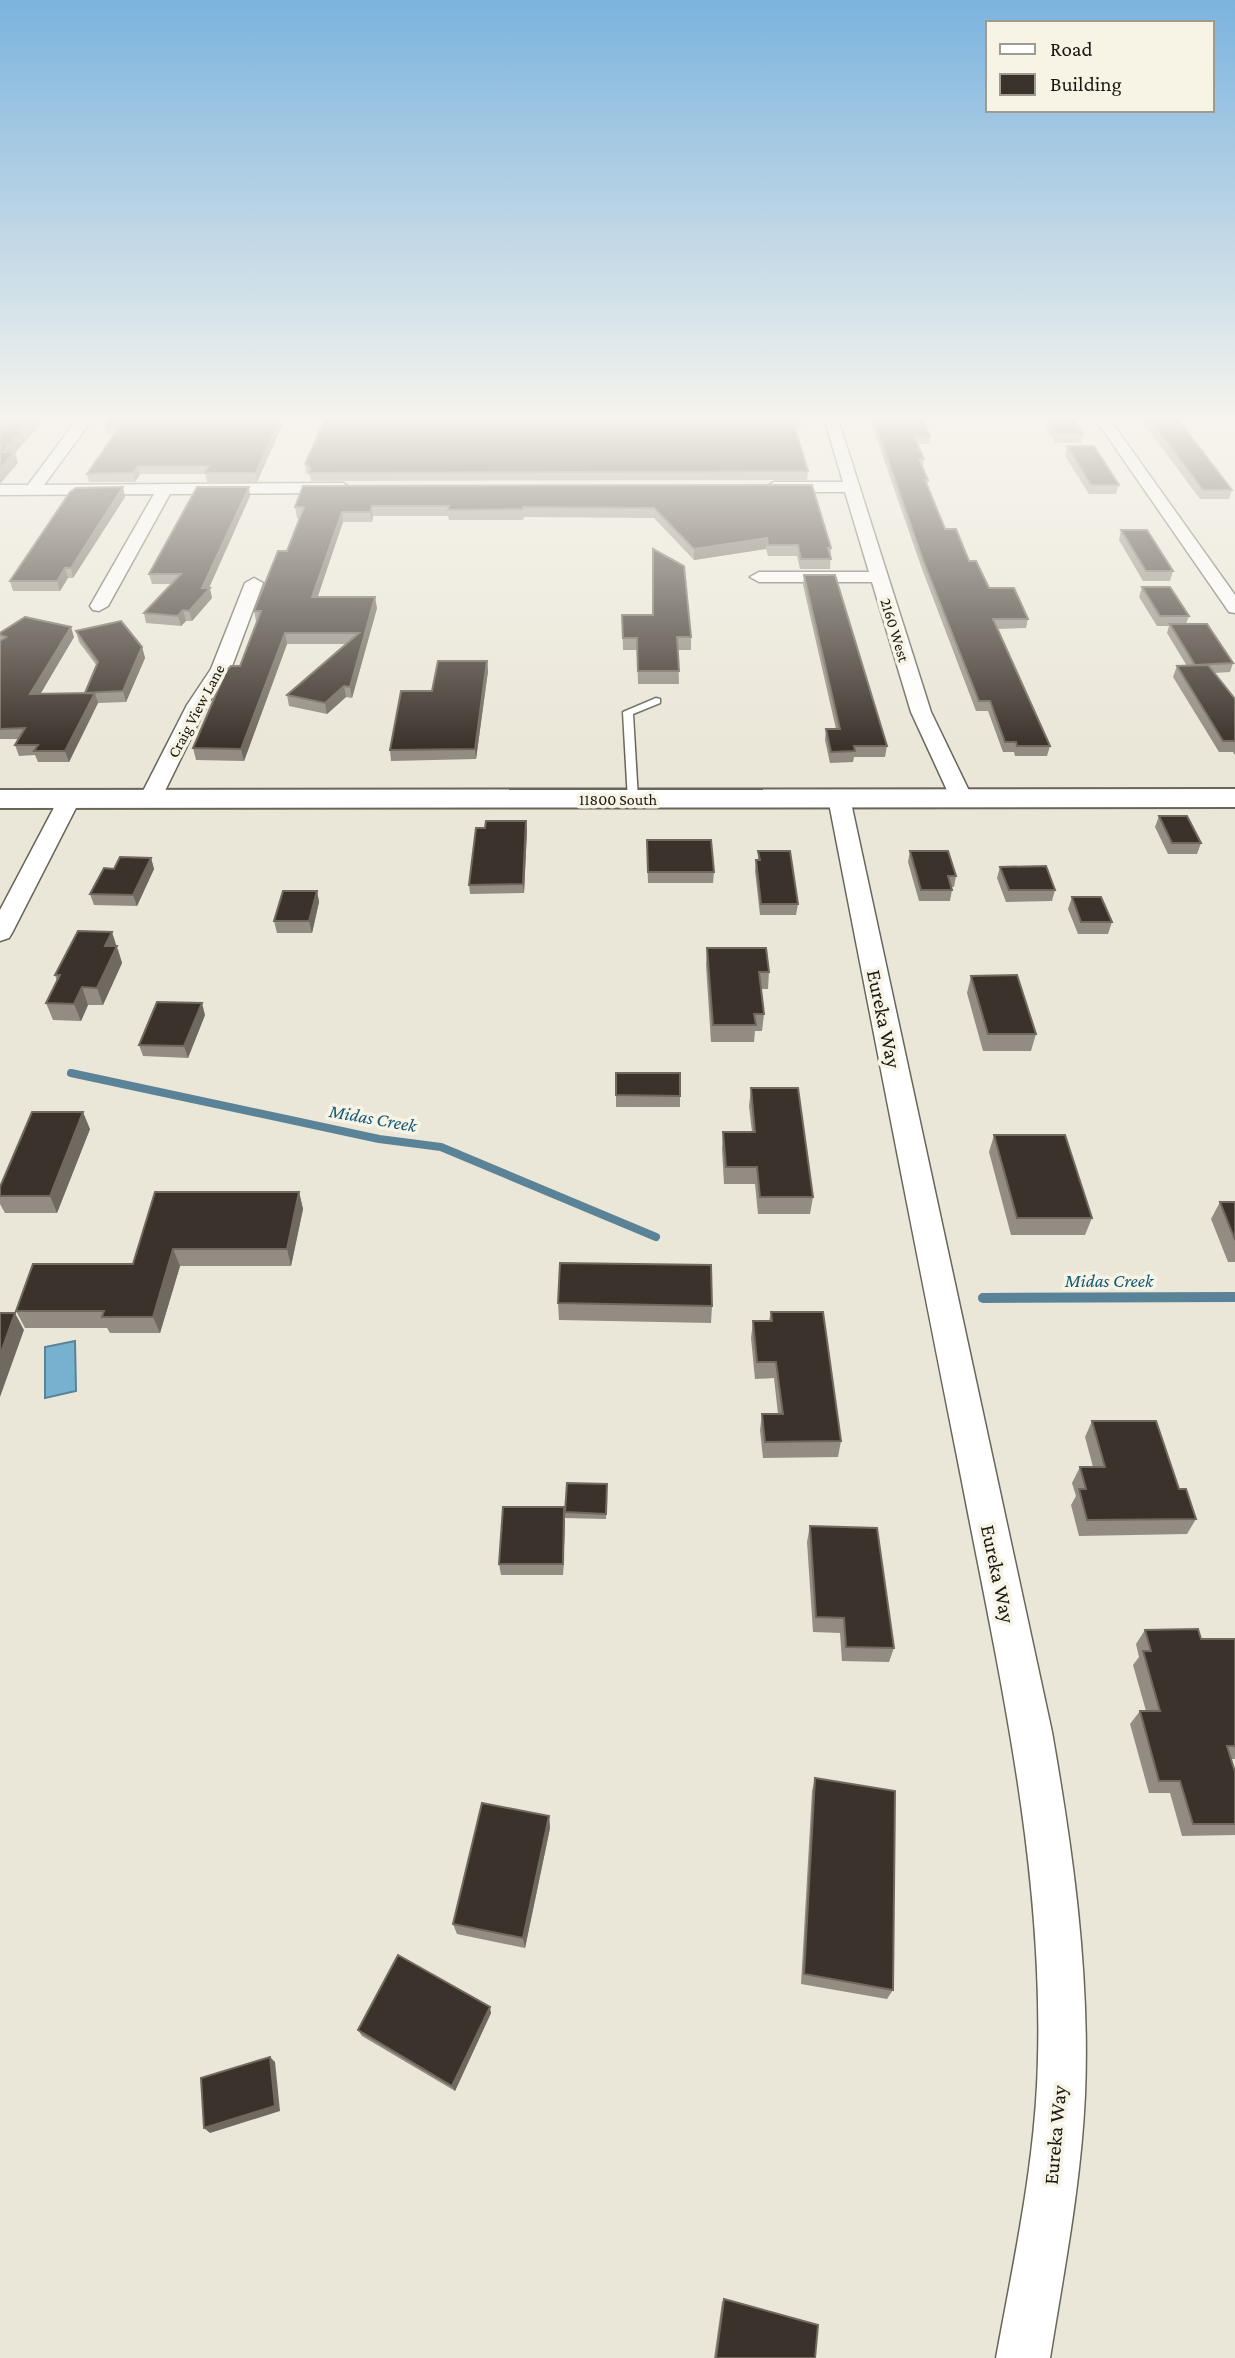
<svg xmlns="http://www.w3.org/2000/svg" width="1235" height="2358" font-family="'Crimson Pro',serif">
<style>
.water{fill:#77b1d0;stroke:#5a8397;stroke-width:2}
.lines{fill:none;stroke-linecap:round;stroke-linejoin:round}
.stream-far1{stroke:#5a8397;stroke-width:8}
.stream{stroke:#5a8397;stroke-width:10}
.service-casing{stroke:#686559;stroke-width:3}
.minor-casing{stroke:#686559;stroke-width:3}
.secondary-casing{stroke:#686559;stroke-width:4}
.service{fill:#fff;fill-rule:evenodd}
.minor{fill:#fff;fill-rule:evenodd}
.secondary{fill:#fff;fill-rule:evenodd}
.wall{fill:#928c82}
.shaded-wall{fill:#70695f}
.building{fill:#3b332b;stroke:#70695f;stroke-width:2}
.labels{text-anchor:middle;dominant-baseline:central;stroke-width:7;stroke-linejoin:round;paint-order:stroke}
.far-street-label{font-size:16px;fill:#181712;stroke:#f7f3e5}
.water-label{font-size:19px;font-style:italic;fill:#135b7a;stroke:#f7f3e5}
.near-street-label{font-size:21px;fill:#181712;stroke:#f7f3e5}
</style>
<rect width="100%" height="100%" fill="#eae6d8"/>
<!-- water -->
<path class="water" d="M75,1341l1,50 -31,7v-51z"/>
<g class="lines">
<!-- stream-far1 -->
<path class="stream-far1" d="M71,1073l308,66 62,8 215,90"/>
<!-- stream -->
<path class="stream" d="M983,1298l252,-1"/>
<defs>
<path id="service" d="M656,698l4,1v4l-27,11 5,85 -6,3 -4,-1 -5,-89z"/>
<path id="minor" d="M79,417h15l-50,68 299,-2 8,5 -8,5 -173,1 -62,112 -9,5 -6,-1 -3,-4 64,-112 -154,1v-10h28z
M820,417l18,2 93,293 42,87 -3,5h-16l-3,-5 -40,-87 -39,-130h-113l-9,-5 9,-5h110l-24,-80h-71l-8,-5 8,-5h69l-18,-61z
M1094,417h14l127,178v18l-6,-1z
M254,578l9,5 -32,86 -24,36 -46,94 -3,5h-16l-3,-5 48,-94 24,-36 34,-86z
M839,791l11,7 202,934c21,120 38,242 33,363 -4,89 -21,176 -35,263h-54c18,-99 40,-198 42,-299 5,-197 -40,-390 -77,-582 -45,-226 -89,-453 -133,-679z
M69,793l11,7 -68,133 -3,5 -9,3v-31l58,-110z"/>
<path id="secondary" d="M1235,789v18l-1235,1v-18z"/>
</defs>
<!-- service casing -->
<use href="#service" class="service-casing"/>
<!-- minor casing -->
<use href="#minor" class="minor-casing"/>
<!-- secondary casing -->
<use href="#secondary" class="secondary-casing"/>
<!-- service -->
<use href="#service" class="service"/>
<!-- minor -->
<use href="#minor" class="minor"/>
<!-- secondary -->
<use href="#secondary" class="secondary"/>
</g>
<!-- wall -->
<path class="wall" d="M286,417l-29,65h-50l-2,-8h-65l-5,8h-46l-2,-8 27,-40h-7l-2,-8z
M326,417l476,4 -1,8h-6l13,42 -1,9 -496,1 -1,-6 -4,-2 -1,-9z
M869,417h53l8,19 -1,8h-12l7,15 -2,9 6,12 -1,5 18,44 44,59 39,31 -2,9 -29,1 53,117 -3,10h-32l-1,-4h-11l-15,-41h-12l-54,-142z
M1040,417h33l10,17 -2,9h-26z
M1139,417h37l56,73 -3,9h-29z
M1067,446l52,39 -3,9h-27l-24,-38z
M812,485l19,63 -1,21h-30l-3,-13h-29l-2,-7 -72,11 -40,-42 -130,-1 -1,3h-74l-1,-4h-75l-1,6h-29l-26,75 60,11 -25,90 -6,-1 -19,17 -38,-8 -2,-11 59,-51h-59l-43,117 -48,-1 -3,-12 47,-82 17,-45h-1l-2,-10 33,-60 13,-33h-3l-2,-11z
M250,496l-41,92 3,10 -20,23h-6l-5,5 -35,-3 -2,-10 27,-29h-19l-3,-10z
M125,497l-52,81h-5l-8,13h-47l-3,-10z
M1121,530l52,41 -3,10h-27l-24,-41z
M804,575l83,171 -2,11h-31l-1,5 -23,1 -5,-23 1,-11h10l-33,-144z
M1142,587l47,29 -3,8 47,39 -3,9 -16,1 21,26v56l-2,-3h-14l-46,-75 4,-11h10l-20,-33 2,-7h-12l-18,-29z
M622,615l69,22v13h-13l1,34h-41l-1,-34h-14z
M76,631l66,16 3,11 -19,44 -28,1 -29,59h-31l-3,-7 -16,1 -4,-11 3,-6h-18v-106l74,4 -34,57 45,-1 12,-27 -18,-24z
M487,661l1,10 -12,88 -85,2 -1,-11 42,-59z
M1159,816l42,27 -4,11h-29l-13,-27z
M485,828l42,2 -3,63 -54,1 -1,-9z
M647,851l67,21 -1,11h-65z
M758,851l40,53 -2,11h-36l-5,-44 1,-11h2z
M910,851l46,25 -2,11h-3l1,3 -2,11h-31l-11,-39z
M151,858l3,11 -17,37 -43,-1 -4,-11 24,-25z
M1000,867l55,23 -3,11 -46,1 -9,-24z
M317,891l2,11 -7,31h-35l-3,-12z
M1072,897l40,25 -4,12h-30l-10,-25z
M707,948l62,24 -1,17h-7l3,25 -2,17h-7l-1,11h-43l-5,-77z
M118,949l4,14 -19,42h-15l-7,16 -28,-1 -7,-17 11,-22 -2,-6z
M971,976l65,58 -5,17h-48l-16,-58z
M205,1015l-17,43 -45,-2 -4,-11z
M616,1073h64v34h-64z
M751,1088l62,109 -3,17h-52l-3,-30h-31l-2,-35 1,-17h29l-3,-26z
M90,1129l-33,84h-52l-5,-9v-17z
M994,1135l98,83 -7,17h-74l-22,-83z
M299,1192l4,17 -12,57h-111l-20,67h-50l-3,-5h-82l-9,-17 117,-47z
M1220,1202h15v60h-7l-17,-43z
M558,1303l154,3 -1,17 -152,-3z
M771,1312l70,129 -3,16 -75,1 -3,-28 2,-16h16l-4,-36 -19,1 -4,-41 2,-17h16z
M1092,1421l87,68 17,30 -9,15 -108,2 -8,-31 5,-9 -4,-13 8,-16h13l-8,-30z
M607,1484l-1,35 -41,-1 -2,57h-62l-2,-11 65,-57z
M810,1526l84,122 -5,14 -47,-1 -2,-28 -27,-1 -6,-90z
M1145,1630l56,9h34v120h-4l4,13v63l-53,1 -12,-43h-21l-19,-69 10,-13h6l-13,-46 6,-8 -3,-13z
M815,1778l78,212 -6,9 -86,-15 11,-193z
M549,1816l1,12 -25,120 -68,-14 -4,-10z
M491,2013l-36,78 -93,-55 -4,-6z
M724,2299l91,59h-101l8,-56z"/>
<!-- shaded-wall -->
<path class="shaded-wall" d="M35,417h12l-32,36 3,10 -18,21v-15l3,-17z
M281,417h5l-29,65 -1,-9z
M138,466l2,8 -5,8 -2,-9z
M123,487l2,10 -52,81 -2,-10z
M249,487l1,9 -42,94 2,-2 2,10 -20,23 -3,-10 13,-23z
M372,506l1,10 -1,6 -2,-10z
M342,512l1,10 -29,86 -2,-11z
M767,538l-1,11 -72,11v-11z
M65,568l3,10 -8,13 -3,-10z
M375,597l2,11 -25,90 -2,-11z
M183,610l3,11 -5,5 -3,-10z
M71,627l3,10 -40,68 -4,-11z
M285,633l2,11 -43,117 -3,-12z
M142,647l3,11 -19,44 -3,-11z
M487,661l1,10 -12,88 -1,-10z
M344,686l2,11 -19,17 -2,-11z
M95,693l3,10 -29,59 -4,-11z
M526,821l1,9 -3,63 -1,-9z
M151,858l3,11 -17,37 -4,-11z
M317,891l2,11 -7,31 -3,-12z
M112,932l10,31 -19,42 -6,-17 8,-42z
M82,987l6,18 -7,16 -7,-17z
M202,1003l3,12 -17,43 -4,-12z
M83,1112l7,17 -33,84 -7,-17z
M299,1192l4,17 -12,57 -4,-17z
M173,1249l7,17 -20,67 -7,-16z
M15,1313l9,17 -24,67v-42z
M564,1507l1,11 -2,57v-11z
M549,1816l1,12 -25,120 -2,-10z
M490,2007l1,6 -36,78 -3,-5z
M270,2057l5,5 5,49 -70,22 -6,-5z"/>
<!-- building -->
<path class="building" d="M0,417h35l-32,35h12l-15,17z
M111,417h170l-25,56h-51l4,-7h-71l-5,7 -46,1 33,-48h-15z
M326,417h475l1,4h-9l15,50 -499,2 2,-5 -6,-4z
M873,417h49l8,19h-16l10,23h-5l9,21h-3l20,49h11l13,32h7l13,27h25l14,31h-35l57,127h-33l-1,-4h-11l-15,-41h-11l-56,-141z
M1047,417h26l10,17h-26z
M1148,417h28l56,73h-29z
M1067,446h27l25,39h-28z
M812,485l19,63h-3l3,11h-30l-3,-14h-30l-1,-7 -73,11 -40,-41 -131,-1v2l-75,1 1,-4h-77l-2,6h-28l-30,85h63l-25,90 -6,-1 -19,17 -38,-8 72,-62h-74l-44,116 -48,-1 33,-77 5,-5h9l21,-55h-7l24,-60h9l17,-44h-9l8,-21z
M123,487l-52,81h-6l-8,13h-47l60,-89 6,-4z
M197,487h52l-47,101h8l-21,23 -6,-1 -5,6 -34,-3 37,-39h-32z
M1121,530h26l26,41h-27z
M653,549l31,17 7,71h-14l2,34h-41l-1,-33h-14l-1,-23h31z
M804,575h31l52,171h-33l1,5 -24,1 -5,-23h14z
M1142,587h28l19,29h-29z
M25,617l46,10 -41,67 65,-1 -30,58h-31l4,-6h-23l10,-17 -25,1v-88l6,-4 -6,-2v-2z
M121,621l21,26 -19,44 -38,2 13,-31 -22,-31z
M1170,624h37l26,39 -38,2z
M438,661h49l-12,88 -85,1 11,-59h31z
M1208,665l27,34v42h-12l-46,-75z
M1159,816h28l14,27h-29z
M486,821h40l-3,63 -54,1 7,-57h9z
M647,840h64l3,32h-66z
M758,851h32l8,53h-37l-5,-44h4z
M910,851h38l8,25h-8l4,14h-31z
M120,857l31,1 -18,37 -43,-1 14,-26 10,1z
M1046,866l9,24h-46l-9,-23z
M283,891h34l-8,30h-35z
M1072,897h29l11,25h-31z
M78,931l34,1 -7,14h12l-20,42 -15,-1 -8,17 -28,-1 14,-28h-5z
M707,948h59l3,24h-10l5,42h-10l2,11h-43z
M1017,975l19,59h-48l-17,-58z
M157,1002l45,1 -18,43 -45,-1z
M616,1073h64v23l-64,-1z
M751,1088h47l15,109h-53l-3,-30h-31l-3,-35h32z
M32,1112h51l-33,84h-50v-9z
M994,1135h71l27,83h-75z
M155,1192h144l-12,57h-114l-20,68h-51l2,-6h-88l17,-47h100z
M1220,1202h15v38z
M560,1263l151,2 1,41 -154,-3z
M771,1312h52l18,129 -76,1 -3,-28h21l-7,-52h-19l-4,-41h19z
M0,1313h15l-15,42z
M1092,1421h64l23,68h7l10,30 -109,1 -8,-31h7l-6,-22h25z
M567,1483l40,1 -1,30 -41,-2z
M503,1507h61l-1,57h-64z
M810,1526l67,2 17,120 -48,-1 -2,-29 -28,-1z
M1198,1629l3,10h34v107h-8l8,26v52h-42l-13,-43h-21l-19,-70h20l-17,-60h8l-6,-21z
M815,1778l80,13 -2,199 -89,-16z
M482,1803l67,13 -26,122 -70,-14z
M398,1955l92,52 -38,79 -94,-56z
M270,2057l5,49 -71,22 -3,-50z
M724,2299l94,26 -3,33h-99z"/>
<!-- sky -->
<linearGradient id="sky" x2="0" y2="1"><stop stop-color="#7bb3de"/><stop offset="0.56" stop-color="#f6f4ed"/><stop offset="1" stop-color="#f6f4ed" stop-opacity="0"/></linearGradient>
<rect width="1235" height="747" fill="url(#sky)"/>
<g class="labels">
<!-- far-street labels -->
<g class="far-street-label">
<text transform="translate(895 630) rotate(73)">2160 West</text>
<text transform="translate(196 711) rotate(-62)">Craig View Lane</text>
<text x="618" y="799">11800 South</text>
</g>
<!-- water labels -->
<g class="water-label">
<text transform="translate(373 1118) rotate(10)">Midas Creek</text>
<text x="1109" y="1280">Midas Creek</text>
</g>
<!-- near-street labels -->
<g class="near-street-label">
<text transform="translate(884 1019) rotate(78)">Eureka Way</text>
<text transform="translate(998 1574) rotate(78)">Eureka Way</text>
<text transform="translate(1055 2135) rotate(-85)">Eureka Way</text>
</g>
</g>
<!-- legend -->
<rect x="986" y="21" width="228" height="91" fill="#f7f3e5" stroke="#9e9b91" stroke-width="2"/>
<rect x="1000" y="44" width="35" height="10" fill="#ffffff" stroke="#9e9b91" stroke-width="2"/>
<text x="1050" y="56" font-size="21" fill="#181712">Road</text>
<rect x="1000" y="74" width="35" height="21" fill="#3b332b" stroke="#9e9b91" stroke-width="2"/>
<text x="1050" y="91" font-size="21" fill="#181712">Building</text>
</svg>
